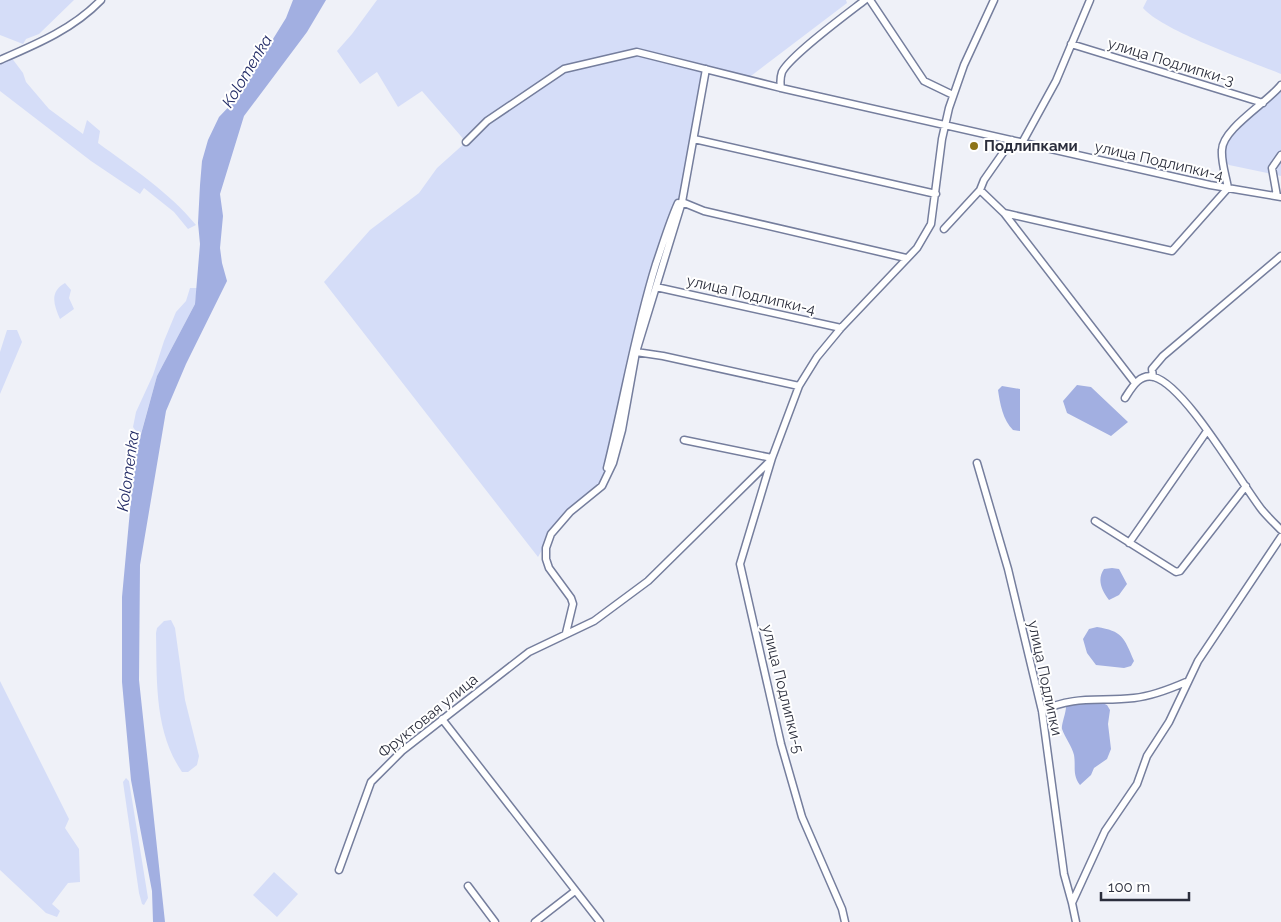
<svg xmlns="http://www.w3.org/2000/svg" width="1281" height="922" font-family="Raleway,sans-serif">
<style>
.green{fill:#d5ddf8}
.water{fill:#a2afe1}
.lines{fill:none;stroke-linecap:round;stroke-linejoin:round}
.street-casing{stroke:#757e9d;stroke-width:9}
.street{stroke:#fff;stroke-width:6}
.poi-dot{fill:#8d7418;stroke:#fff;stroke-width:2}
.labels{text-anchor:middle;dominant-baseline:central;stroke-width:4;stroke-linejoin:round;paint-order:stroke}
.street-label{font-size:15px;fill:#2b2e3c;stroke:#fff}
.poi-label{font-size:15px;font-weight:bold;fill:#2b2e3c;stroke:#fff;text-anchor:start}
.water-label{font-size:16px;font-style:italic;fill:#232c67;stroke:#fff}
</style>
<rect width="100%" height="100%" fill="#eff1f8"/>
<!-- green -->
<path class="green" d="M0,0h74l-35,34 -13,5 -3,5 -23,-9z
M377,0h469l1,3 -100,76 -41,-10 -18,104 -52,179 -20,91 -18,45 -47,46 -13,23 -214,-275 46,-52 49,-37 18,-25 29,-26 -44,-51 -24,16 -21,-35 -17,12 -23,-33 15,-17z
M1147,0h134v74c-31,-13 -118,-43 -138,-66z
M11,57l12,16 3,9 23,27 34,25 4,-14 13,11 -2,12c34,25 71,49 98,82l-8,4 -14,-17 -30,-24 -4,6 -49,-33 -91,-70v-31z
M1281,85v91l-52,-11 -6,-6 1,-17z
M65,283l6,7 -2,8 5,11 -14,10c-6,-14 -11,-27 5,-36z
M190,288h7l-2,16 -38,72 -17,61 -7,-10 3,-15 17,-37 11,-34 12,-29 10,-11z
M7,330h10l5,12 -22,52v-42z
M171,620l4,8 10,72 14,56 -2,9 -9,7h-6c-28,-41 -25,-92 -26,-139l1,-5 7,-7z
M0,681l69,138 -4,9 14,21 1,33 -12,1 -16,21 8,7 -3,6 -11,-4 -46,-43z
M126,778l3,3 19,117 -4,7 -2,-1 -3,-11 -16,-111z
M274,872l24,22 -21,23 -24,-22z"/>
<!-- water -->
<path class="water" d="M293,0h33l-19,32 -63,84 -24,78 3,22 -3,32 2,15 5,18 -41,83 -20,47 -26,154 -1,115 26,242h-12l-1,-31 -21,-111 -9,-98v-85l13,-141 22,-80 38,-72 5,-60 -2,-21 2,-38 2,-24 6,-21 11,-23 20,-21 9,-26 25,-31 13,-21z
M1077,385l14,2 37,35 -17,14 -44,-23 -4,-12z
M1002,386l18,3v42l-7,-1c-10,-10 -13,-26 -15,-40z
M1112,568l7,1 8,15 -8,11 -10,5c-8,-10 -12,-21 -5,-31z
M1097,627c25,4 27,10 37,34l-3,5 -7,2 -28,-3 -9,-12 -4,-14 6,-10z
M1100,702l7,3 3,5 -2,14 3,25 -4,10 -13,9 -3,7 -11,10c-8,-11 -4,-18 -6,-30 -2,-9 -9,-17 -12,-26 -1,-4 4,-16 4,-22l3,-2z"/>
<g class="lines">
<defs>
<path id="street" d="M870,0l54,81 29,14
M1071,44l192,59
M0,60c37,-16 73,-31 101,-60
M781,88c-1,-6 -1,-10 1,-16 9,-17 65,-58 83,-72
M694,139l242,55
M466,142l21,-21 77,-52 73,-17 144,36 429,97 71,12
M1022,143l34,-62 34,-81
M1228,188c-2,-12 -7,-26 -6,-38 0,-21 46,-48 59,-65
M980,190l24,23 131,170
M1277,196l-5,-28 9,-13
M682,202l22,9 202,47
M1004,213l168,38 56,-63
M944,229l36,-39 4,-10 28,-40
M656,287l185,41
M636,352l27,4 136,30
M1153,377l-1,-8 11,-13 118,-100
M1125,398c6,-9 14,-25 29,-21 32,9 86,105 108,133 6,7 13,14 19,20
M684,440l88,18
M977,463l31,106 34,142 22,163 8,29
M607,468c17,-68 28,-137 49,-204 7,-20 13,-41 22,-61
M1095,521l81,51 4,-1 66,-85
M1129,543l78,-112
M566,633l7,-29 -2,-6 -22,-30 -3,-9v-11l5,-14 19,-22 32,-26 11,-23 9,-33 14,-78 46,-150 24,-133
M1042,711c32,-16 58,-9 92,-13 18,-2 36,-9 52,-16
M442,719l158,203
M339,870l32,-88 31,-31 127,-99 65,-31 54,-40 122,-120
M468,886l27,36
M535,922l40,-31
M845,922l-3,-13 -40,-92 -21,-73 -41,-180 32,-106 27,-72 18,-29 24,-29 76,-80 14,-24 11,-85 7,-31 15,-43 30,-65
M1076,922l-4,-19 33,-72 32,-47 10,-28 22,-34 29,-61 83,-124"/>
</defs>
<!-- street casing -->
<use href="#street" class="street-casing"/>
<!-- street -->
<use href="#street" class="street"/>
</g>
<!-- markers -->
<circle class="poi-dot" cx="974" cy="146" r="5"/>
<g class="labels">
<!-- street labels -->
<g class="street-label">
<text transform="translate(1171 62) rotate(17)">улица Подлипки-3</text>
<text transform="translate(1159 161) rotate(13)">улица Подлипки-4</text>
<text transform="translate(751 295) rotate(13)">улица Подлипки-4</text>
<text transform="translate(1045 678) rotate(78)">улица Подлипки</text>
<text transform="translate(783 689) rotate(76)">улица Подлипки-5</text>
<text transform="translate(428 716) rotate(-39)">Фруктовая улица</text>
</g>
<!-- poi labels -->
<g class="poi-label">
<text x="984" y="146">Подлипками</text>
</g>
<!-- water labels -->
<g class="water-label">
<text transform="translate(247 71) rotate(-59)">Kolomenka</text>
<text transform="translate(128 471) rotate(-82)">Kolomenka</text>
</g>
</g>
<!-- scale -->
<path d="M1101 892v8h88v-8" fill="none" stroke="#2b2e3c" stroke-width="2.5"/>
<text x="1108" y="892" font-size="15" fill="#2b2e3c" stroke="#ffffff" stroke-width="4" paint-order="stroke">100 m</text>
</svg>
